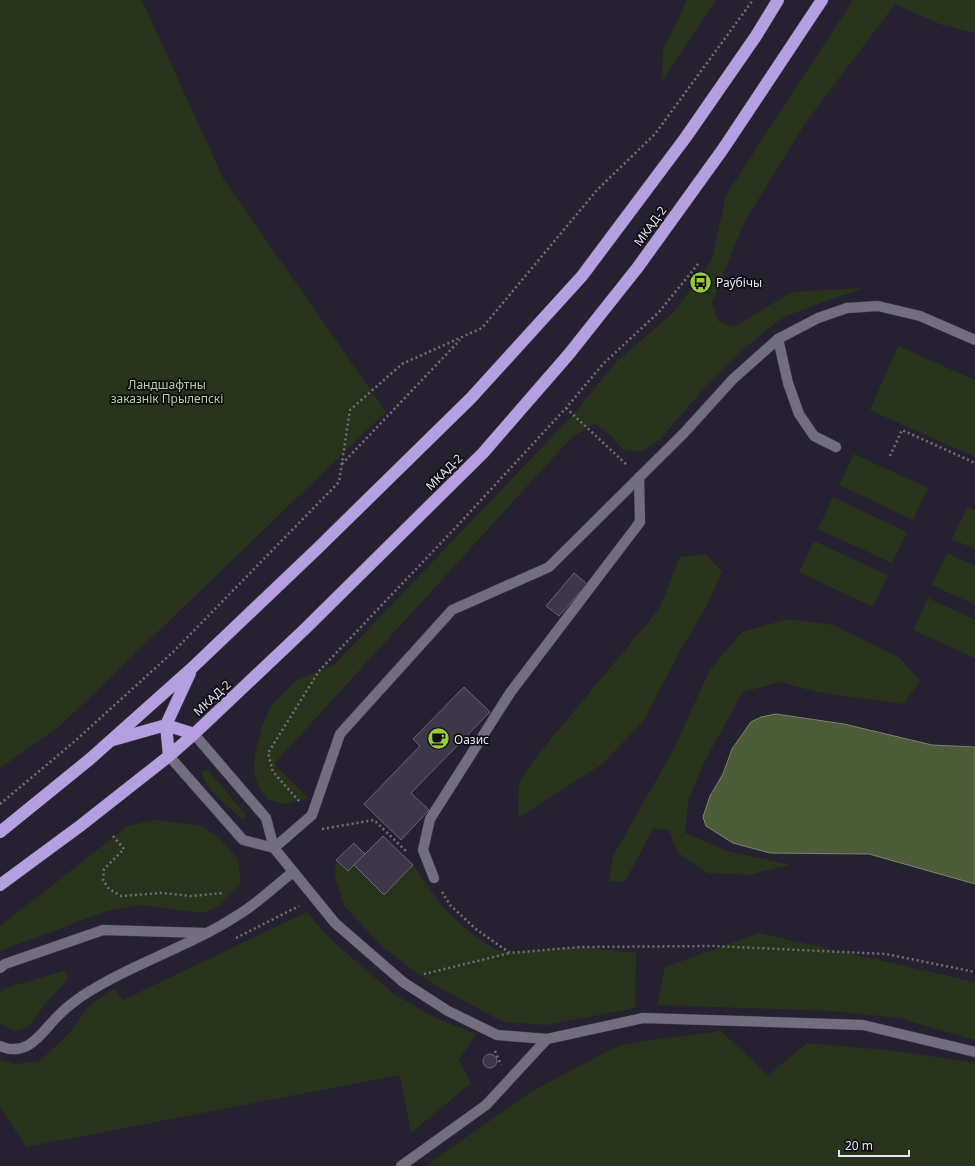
<svg xmlns="http://www.w3.org/2000/svg" width="975" height="1166" font-family="'Noto Sans',sans-serif">
<style>
.green{fill:#28331b}
.water{fill:#4c5c38;stroke:#7b856f}
.building{fill:#3d3749;stroke:#696377}
.lines{fill:none;stroke-linecap:round;stroke-linejoin:round}
.lane-casing{stroke:#433f4d;stroke-width:11}
.street-casing{stroke:#433f4d;stroke-width:11}
.highway-casing{stroke:#433f4d;stroke-width:13}
.path{stroke:#736e7c;stroke-width:2.5;stroke-dasharray:2 3;stroke-linecap:butt}
.lane{stroke:#726d81;stroke-width:10}
.street{stroke:#726d81;stroke-width:10}
.highway{stroke:#b49fe1;stroke-width:12}
.labels{text-anchor:middle;dominant-baseline:central;stroke-width:3.5;stroke-linejoin:round;paint-order:stroke}
.street-label{font-size:12px;fill:#e8e5f0;stroke:#0e0c13}
.poi-label{font-size:12px;fill:#e8e5f0;stroke:#0e0c13;text-anchor:start}
.park-label{font-size:12px;fill:#b4d092;stroke:#0e0c13}
</style>
<rect width="100%" height="100%" fill="#262131"/>
<!-- green -->
<path class="green" d="M0,0h142l82,180 162,232 -325,313 -61,43z
M687,0h29l-54,81 1,-31z
M853,0h122v33l-33,-8 -47,-21 -91,121 -60,98 -32,79 6,19 16,6 58,-35 71,-4 -80,29 -37,30 -44,44 -42,48 -18,13 -19,-2 -12,-14 -16,-13 -23,14 -298,327 34,34 -24,6 -15,-4 -10,-12 -4,-11 -1,-15 3,-17 5,-19 9,-20 26,-26 37,-15 239,-250 42,-52 59,-51 38,-52 14,-65z
M898,346l77,34v77l-105,-47z
M854,454l74,34 -15,32 -74,-35z
M833,497l74,35 -15,31 -74,-34z
M967,507l8,3v39l-23,-10z
M814,541l74,34 -15,32 -74,-35z
M947,553l28,13v39l-43,-20z
M706,554l16,18 -15,33 -27,46 -37,71 -41,42 -84,54 1,-36 21,-30 119,-143 21,-52z
M928,598l47,22v38l-62,-28z
M788,619l45,6 67,33 20,23 -16,23 -83,-11 -41,-11 -37,10 -40,72 -15,38 -3,31 42,18 63,14 -41,10 -41,-2 -31,-21 -8,-22 -16,-2 -28,54 -16,-1 4,-25 61,-107 35,-78 33,-39z
M206,769l3,2 37,44 -1,3 -3,1c-10,-9 -41,-34 -40,-47z
M154,820l48,6 17,12 19,21 3,25 -22,22 -16,7 -63,-8 -33,6 -107,40v-25l128,-100z
M336,860l12,11 6,-6 30,30 29,-30 30,43 29,26 24,16 14,3 70,-6 56,6 -1,55 -88,17 -44,-3 -61,-33 -22,-14 -35,-26 -41,-43 -9,-30z
M307,912l21,25 67,58 41,23 40,16 -17,26 12,23 -60,50 -11,-58 -374,72 -26,-40v-47l15,4 25,-3 30,-29 19,-26 25,-18 9,12z
M759,933l216,49v58l-76,-22 -67,-7 -175,-6 8,-38z
M64,971l5,7 -23,25 -18,24 -14,4 -14,-8v-31l5,-4z
M721,1031l47,44 39,-32 90,8 72,11 6,2v102h-548l18,-14 86,-60 67,-36 23,-11 30,-5z"/>
<!-- water -->
<path class="water" d="M776,714l68,10 88,21 43,2v137l-106,-30 -99,-1 -37,-10 -27,-17 -3,-9 7,-21 13,-22 9,-25 19,-27 10,-5z"/>
<!-- building -->
<path class="building" d="M574,573l13,11 -28,32 -13,-10z
M464,687l26,25 -79,81 18,17 -28,30 -37,-36 56,-58 -7,-7z
M383,836l30,29 -29,30 -30,-30z
M354,843l11,11 -17,17 -12,-11z
M483 1061a7 7 0 1 1 14 0a7 7 0 1 1-14 0Z"/>
<g class="lines">
<defs>
<path id="lane" d="M778,339l10,44 11,31 15,22 22,11
M434,878l-11,-28 7,-31 80,-126 130,-171 -1,-45
M0,968l5,-4 98,-34 102,3
M0,1046c30,13 43,-17 61,-33 6,-6 14,-12 21,-17 49,-32 107,-49 156,-81 20,-12 37,-29 55,-43
M401,1166l85,-61 61,-66"/>
<path id="street" d="M194,734l72,84 8,30 61,75 68,59 45,29 49,24 50,4 96,-21 220,7 112,27
M169,756l74,84 31,8
M274,848l38,-33 28,-81 112,-124 97,-43 135,-134 49,-54 45,-40 40,-21 29,-10 31,-2 42,10 55,24"/>
<path id="highway" d="M113,740l53,-15 28,9
M169,756l-3,-31 24,-52
M0,832l90,-73 102,-91 126,-120 153,-150 111,-122 104,-139 70,-101 22,-36
M0,885l80,-59 89,-70 25,-22 112,-106 177,-175 86,-99 69,-87 85,-118 99,-149"/>
</defs>
<!-- lane casing -->
<use href="#lane" class="lane-casing"/>
<!-- street casing -->
<use href="#street" class="street-casing"/>
<!-- highway casing -->
<use href="#highway" class="highway-casing"/>
<!-- path -->
<path class="path" d="M566,408l61,57
M890,456l12,-26 73,33
M342,464l118,-124
M299,801l-26,-29 -5,-19 51,-82 139,-146 108,-117 37,-44 56,-52 39,-48
M0,804l75,-63 98,-89 166,-170 11,-72 52,-46 80,-36 115,-138 58,-56 98,-134
M322,829l52,-9 32,31
M113,836l11,13 -20,20 -1,11 6,9 12,7 40,-3 31,3 31,-3
M442,892l8,13 27,25 33,23 70,-6 134,-1 172,8 89,18
M236,938l63,-32
M424,974l86,-21
M495,1051l6,14"/>
<!-- lane -->
<use href="#lane" class="lane"/>
<!-- street -->
<use href="#street" class="street"/>
<!-- highway -->
<use href="#highway" class="highway"/>
</g>
<!-- icons -->
<defs>
<symbol id="bus-disc" viewBox="-11 -11 22 22"><circle r="9.5" fill="#96cc39" stroke="#0e0c13"/><path d="M-5-6H5V4H4V6H2V4H-2V6H-4V4H-5ZM-3.5-4V0h7V-4ZM-3.5 1.2v1.5H-2V1.2ZM2 1.2v1.5H3.5V1.2Z" fill="#111"/></symbol>
<symbol id="cafe-disc" viewBox="-11 -11 22 22"><circle r="9.5" fill="#96cc39" stroke="#0e0c13"/><path d="M-5.5-4.5H6V0H3Q3 3.5 0 3.5H-2.5Q-5.5 3.5-5.5 0ZM3-3.2v2h1.7v-2ZM-6 4.5H4V6H-6Z" fill="#111"/></symbol>
</defs>
<g fill-rule="evenodd">
<use href="#bus-disc" x="688" y="270" width="25" height="25"/>
<use href="#cafe-disc" x="426" y="726" width="25" height="25"/>
</g>
<g class="labels">
<!-- street labels -->
<g class="street-label">
<text transform="translate(650 226) rotate(-54)">МКАД-2</text>
<text transform="translate(444 472) rotate(-45)">МКАД-2</text>
<text transform="translate(212 698) rotate(-43)">МКАД-2</text>
</g>
<!-- poi labels -->
<g class="poi-label">
<text x="716" y="282">Раўбічы</text>
<text x="454" y="739">Оазис</text>
</g>
<!-- park labels -->
<g class="park-label">
<text x="167" y="384">Ландшафтны<tspan x="167" dy="14">заказнік Прылепскі</tspan></text>
</g>
</g>
<!-- scale -->
<path d="M839 1150v6h70v-6" fill="none" stroke="#e8e5f0" stroke-width="2"/>
<text x="845" y="1150" font-size="12" fill="#e8e5f0" stroke="#0e0c13" stroke-width="3" paint-order="stroke">20 m</text>
</svg>
